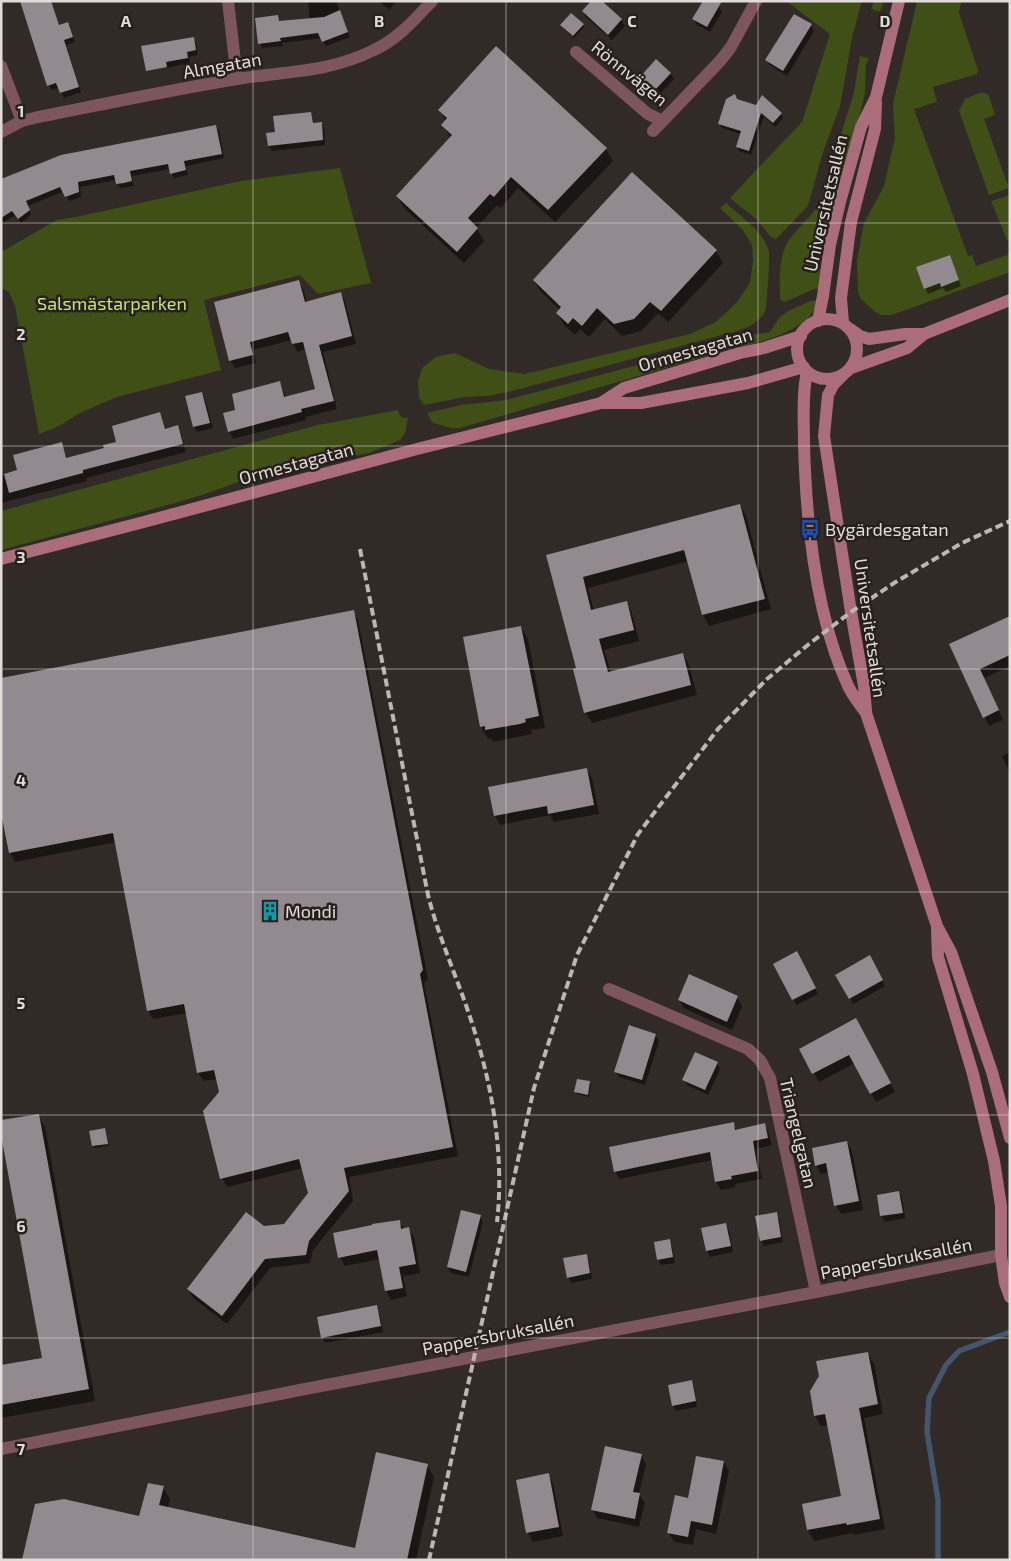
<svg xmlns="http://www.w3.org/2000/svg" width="1011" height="1561" font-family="'Exo 2',sans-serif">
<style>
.green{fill:#404f16;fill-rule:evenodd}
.shadow{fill:#0007}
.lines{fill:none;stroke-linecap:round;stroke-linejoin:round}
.stream{stroke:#44566b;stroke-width:5.5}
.building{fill:#938a8f}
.street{stroke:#7d565d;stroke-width:12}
.secondary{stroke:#aa6d79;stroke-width:12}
.rail{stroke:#bcb6b4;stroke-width:4;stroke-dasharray:8 4;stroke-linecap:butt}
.grid{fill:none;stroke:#e1dcda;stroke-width:1;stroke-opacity:0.55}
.labels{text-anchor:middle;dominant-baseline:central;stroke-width:5;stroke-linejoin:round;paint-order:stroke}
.street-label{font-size:18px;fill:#e1dcda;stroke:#27201d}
.park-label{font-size:18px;fill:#c4e674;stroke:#27201d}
.poi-label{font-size:18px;fill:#e1dcda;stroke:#27201d;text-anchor:start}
.grid-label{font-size:16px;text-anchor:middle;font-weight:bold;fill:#e1dcda;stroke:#27201d;stroke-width:5;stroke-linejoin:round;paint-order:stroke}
</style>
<rect width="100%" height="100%" fill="#312a27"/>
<!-- green -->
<path class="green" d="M786,1h76l-10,37 -12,68 -17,46 -15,54 -32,33 -5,-2 -14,-17 -27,-22 72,-76 28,-88z
M874,1h10l-4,11 -9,-3z
M917,1h44l-2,12 19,57 -1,4 -44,13 4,15 -23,7 54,147 4,-1 4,11 34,-12v18l-118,43h-10l-7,-3 -15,-14 -2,-8 -1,-29 7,-38 20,-37 11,-48 -2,-34zM950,255l9,25 -18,7 -1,-4 -16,5 -8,-21z
M860,56l9,2 -3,7 -1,28 -5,21 -27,87 -14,60 2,18 -1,10h-6l-29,13 -5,-2c0,-18 -2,-38 6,-55 6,-11 24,-28 33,-40l35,-113z
M979,93h7l3,3 6,19 -11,4 25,69 -20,7 -30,-84 6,-12z
M340,168l31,115 -53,11 -18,-19 -96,25 17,70 -104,27 -37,16 -21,13 -20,8 -24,-128 -6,-14 -8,-4v-36l56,-32 19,-3 165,-36z
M1010,195v45h-3l-16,-39z
M726,203c12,11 29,23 38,37 2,3 4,8 5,11 1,5 -2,57 -4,61 -7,11 -16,15 -28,19l-225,60 -24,5 -23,1 -41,8 -5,-8 -1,-15 4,-14 14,-11 19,-4 34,16 36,5 165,-40 26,-12 21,-20 13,-19 3,-23 -1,-15 -10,-16 -22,-21z
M813,300l6,1c-10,29 -52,39 -78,46v-4c8,-9 18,-9 29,-11l9,-14 9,-7z
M724,342l6,2 1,5 -271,79h-8l-19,-5 -6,-10 34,-8 45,-5z
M398,410c1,6 3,8 10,8l-3,15 -5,7 -31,13 -117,24 -44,16 -33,10 -174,47v-39l317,-86z"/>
<!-- shadow -->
<path class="shadow" d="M22,1h29l8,25 9,-3 7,19 -9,3 15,47 -17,6 -5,-10 -8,2z
M308,1h28l14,36 -24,9 -4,-8 -40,5 1,3 -21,2 -2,-5 17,-26 3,5 30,-3z
M379,1h17l-7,9z
M600,1l21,19 4,6 -13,14 -26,-23 -3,-6z
M710,1l9,6 3,5 -12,20 -13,-7 -3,-6z
M583,25l1,2 -10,11 -11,-10z
M811,25l3,6 -27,45 -17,-11 -3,-5z
M193,38l3,5 2,12 -9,2 1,6 -24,5 -3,-5z
M496,48l110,101 7,12 -58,61 -37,-34 -17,20 -4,-3 -21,23 8,13 -20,22 -60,-55 -7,-12 54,-58 -8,-13 3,-4 -6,-11z
M670,73l4,6 -15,16 -15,-12 -3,-6z
M737,100l44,14 2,4 -8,9 -11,-11 -13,39 -12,-4 -2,-4 4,-13 -19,-6 -3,-5z
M311,113l3,11 8,-1 2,5 1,17 -53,6 -3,-5 -2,-12 9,-1z
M216,126l3,5 5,27 -38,8 2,9 -14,3 -4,-9 -38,7 2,10 -14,2 -4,-8 -36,7 1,10 -12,4 -5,-10 -36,15 3,9 -10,8 -5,-8 -15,9v-39z
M632,174l84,77 7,12 -55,59 -10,-9 -17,18 -19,5 -17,-17 -16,18 -9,-8 -5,6 -11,-10 -7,-12 3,-3 -19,-18 -7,-11z
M950,257l11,29 -15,6 -3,-4 -15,6 -3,-6z
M298,281l5,8 4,14 33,-9 5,7 11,43 -33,8 14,57 -32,8 1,3 -73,19 -4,-8 8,-20 43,-28 6,15 30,-8 -10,-41 -9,3 -5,-12 -39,10 3,13 -21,5 -4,-7z
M202,393l3,6 8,29 -16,4 -3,-5 -7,-30z
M160,414l6,16 11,-3 4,7 5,18 -100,26 1,3 -86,22v-27l18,-5 42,-27 6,15 39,-11 12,-6z
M740,505l6,11 25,93 -62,17 -6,-11 -14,-54 -101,27 6,23 32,-9 6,11 7,28 -35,9 7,23 72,-19 6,11 8,30 -105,28 -6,-10 -8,-44 -30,-113z
M353,611l5,9 70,359 -4,4 34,173 -109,21 4,24 -40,49 -3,13 -40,5 -43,56 -34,-26 -5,-9 76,-62 20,-2 26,-32 -7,-25 -76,19 -5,-9 -2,-86 -3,-13 -13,2 -6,-8 -11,-60 -34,6 -5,-8 -32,-169 -101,20 -5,-9 -9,-46z
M1010,618v48l-26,12 19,42 -14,6 -38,-81z
M521,627l7,12 17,89 -14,2 1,4 -39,8 -2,-4 -3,1 -7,-12 -17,-89z
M1010,752v21l-8,-17z
M587,769l5,9 7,36 -45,8 -4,-7 -50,10 -5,-9z
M870,957l15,29 -32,18 -16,-29z
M815,989l3,5 -22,11 -2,-5z
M737,997l5,9 -10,24 -48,-22 -5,-8z
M861,1028l34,64 -19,10 -21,-39 -36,19 -19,-33z
M655,1035l4,6 -14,44 -26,-8 -4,-6z
M717,1063l3,6 -12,26 -21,-10 -3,-5z
M589,1082l2,3 -2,12 -12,-3 -1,-2z
M38,1115l7,12 50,274 -94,17v-51l42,-8z
M733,1123l4,8 27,-7 4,8 4,13 -16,4 6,30 -27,5v3l-14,3 -5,-8 -3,-22 -94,19 -4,-8z
M90,1132h15l3,14 -14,2z
M847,1142l5,9 11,59 -22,4 -5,-9 -7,-33 -8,2 -5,-9z
M899,1192l3,6 3,20 -20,4 -3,-6 -4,-20z
M776,1214l3,5 4,23 -19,4 -3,-6z
M480,1216l3,6 -14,55 -18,-4 -3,-6z
M399,1221l5,8h4l6,8 6,36 -17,3 4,20 -16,4 -5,-9 -6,-32 -35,7 -5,-8z
M726,1225l3,5 4,22 -23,5 -3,-6 -4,-22z
M669,1241l3,5 3,17 -14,2 -3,-5z
M586,1255l3,6 3,18 -21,4 -3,-6z
M376,1306l3,6 4,20 -58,11 -3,-6z
M868,1353l6,11 9,50 -19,4 21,111 -31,6 -2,-2 -38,8 -6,-11 -5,-25 40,-8 -14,-72 -8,1 -6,-10z
M691,1382l3,5 3,20 -21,4 -3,-5z
M641,1455l5,9 -7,30 6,9 -6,24 -42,-9 -5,-9z
M724,1462l5,9 -13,63 -20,-5 -3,16 -19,-3 -5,-9 20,-34z
M427,1465l7,12 -18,83h-392l116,-42 23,-31 7,12 -2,9 188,41z
M548,1475l5,8 10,53 -30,6 -5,-9 -11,-52z"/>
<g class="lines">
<!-- stream -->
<path class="stream" d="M938,1560v-60l-11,-68 2,-34 17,-33 13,-14 51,-19"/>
</g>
<!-- building -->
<path class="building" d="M20,1h31l8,24 9,-3 5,15 -9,3 15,47 -19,6 -4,-10 -9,3z
M591,1h11l20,18 -14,16 -26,-24z
M703,1h19l-15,26 -15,-8z
M340,10l8,22 -26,10 -4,-9 -38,5 1,3 -23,3 -3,-26 23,-3 1,6 45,-4z
M571,13l13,11 -11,12 -13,-11z
M794,14l18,10 -29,47 -18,-11z
M194,37l2,13 -9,2 1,6 -22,4 1,5 -21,4 -5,-25z
M496,46l111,102 -59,62 -37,-33 -17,20 -4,-3 -22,24 10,10 -21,24 -61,-56 56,-61 -11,-10 6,-7 -9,-8z
M656,59l15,14 -16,17 -15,-13z
M735,94l2,5 19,6 6,-10 20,18 -9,10 -12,-10 -12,38 -13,-4 5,-16 -23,-7 8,-25z
M311,112l2,11 9,-1 1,18 -55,6 -2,-13 9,-1 -2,-16z
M216,125l6,29 -38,7 2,9 -16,4 -2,-10 -38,7 2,10 -8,2 -8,1 -2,-9 -36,7 1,10 -14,5 -5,-10 -34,14 4,9 -12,9 -6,-8 -11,7v-39l60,-24z
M632,172l85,78 -56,61 -11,-9 -16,17 -20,5 -17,-16 -15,18 -9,-8 -5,6 -12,-11 5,-6 -28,-27z
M950,255l9,25 -18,7 -1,-4 -16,6 -8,-22z
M299,280l6,22 36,-10 11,44 -33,9 15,56 -33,8 1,3 -74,20 -5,-19 12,-3 -3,-16 48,-13 4,16 31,-8 -12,-47 -11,2 -4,-12 -38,10 3,13 -24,6 -15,-59z
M202,392l8,31 -17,4 -8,-31z
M160,412l5,17 13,-4 5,19 -100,26v3l-74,20 -5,-19 13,-4 -4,-15 49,-13 4,16 38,-10 -1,-3 13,-3 -4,-16z
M740,504l25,95 -63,16 -18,-65 -101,27 8,33 36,-9 7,29 -35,9 9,33 75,-19 8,32 -107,28 -11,-44 3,-1 -30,-113z
M354,610l69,360 -3,4 33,173 -109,21 5,23 -40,50 -3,14 -41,4 -43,57 -35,-27 59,-77 18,14 20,-2 24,-31 -9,-34 -79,20 -17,-68 16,-19 -5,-22 -17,3 -13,-69 -37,7 -34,-178 -104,20 -8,-40v-135z
M1010,616v39l-30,14 19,41 -16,8 -34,-74z
M521,626l18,90 -14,3 1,3 -6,2 -35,6v-4l-5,1 -17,-90z
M587,768l7,37 -46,9 -1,-8 -53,10 -6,-29z
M797,951l19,37 -24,12 -19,-36z
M870,955l13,25 -34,19 -14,-24z
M689,974l49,22 -11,26 -49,-22z
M856,1018l35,65 -21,11 -21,-39 -37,19 -13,-25z
M629,1025l27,9 -14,46 -28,-8z
M695,1052l23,10 -13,28 -23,-10z
M577,1079l13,2 -2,14 -14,-3z
M39,1114l50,275 -88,16v-40l41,-7 -41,-223v-15z
M734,1122l1,8 30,-7 3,15 -15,3 5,30 -27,5 1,3 -17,3 -5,-30 -96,20 -5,-25z
M105,1128l3,16 -16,2 -3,-15z
M847,1141l12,60 -25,5 -8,-43 -11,3 -3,-18z
M899,1191l4,22 -23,3 -3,-21z
M461,1210l20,5 -15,57 -19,-5z
M777,1212l4,25 -21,4 -5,-25z
M400,1220l1,9 8,-2 7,37 -17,3 4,21 -18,3 -8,-41 -39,8 -5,-25 39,-8v-1z
M726,1223l5,23 -25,5 -5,-23z
M670,1239l3,18 -16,3 -3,-18z
M587,1254l3,19 -23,5 -4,-20z
M377,1305l4,21 -60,12 -4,-21z
M868,1352l10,52 -19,4 21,111 -33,6 -1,-2 -39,7 -5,-26 39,-8 -16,-82 -11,2 -4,-25 9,-15 -3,-15z
M692,1380l4,21 -24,5 -4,-21z
M605,1446l37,8 -9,38 7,1 -5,26 -44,-9z
M376,1452l52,12 -21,96h-385l13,-56 29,-5 75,17 9,-33 16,3 -5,19 196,43z
M696,1456l28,5 -12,64 -21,-4 -3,16 -21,-4 8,-38 13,3z
M549,1473l10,54 -33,6 -10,-53z"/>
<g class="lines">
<!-- street -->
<path class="street" d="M228,1l9,78
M576,52l72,62 15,7
M1,66l21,55
M653,131l68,-71 10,-13 25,-46
M1,132l21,-11 16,-4c66,-13 132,-27 199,-38 49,-8 91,-6 137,-29 24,-11 40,-30 58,-49
M609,989l139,60 12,11 10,18 46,214
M1,1449l299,-59 516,-98 185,-37"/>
<!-- secondary -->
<path class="secondary" d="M797 349a30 30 0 1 1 60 0a30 30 0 1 1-60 0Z
M818,321l5,-25 7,-51 10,-43 21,-75 15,-30 23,-96
M843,323l-2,-25 10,-76 24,-93 1,-27
M850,329l10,7 9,3 36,-5h19
M851,368l56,-20 17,-14 86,-34
M807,371c-5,24 -3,48 -3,72 2,80 11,172 45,245 5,9 11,17 17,25l71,213 14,26 41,120 18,66
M843,375l-9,9 -6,11 -4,41 27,176 13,74 2,25
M601,403l23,-15 116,-35 24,-5 37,-12
M1,559l139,-36 277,-74 184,-46h40l107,-20 56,-16
M937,929l1,28 35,117 21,87 7,45v49l4,28 5,14"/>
<!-- rail -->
<path class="rail" d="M360,549l68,346c12,48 34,93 48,141 18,59 28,124 21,186
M429,1560l105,-472 43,-133 61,-121 80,-105 49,-50 42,-35 42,-32 43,-29 68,-40 48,-22"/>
</g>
<!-- grid -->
<path class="grid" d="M253,1v1559M506,1v1559M758,1v1559M1,223h1009M1,446h1009M1,669h1009M1,892h1009M1,1115h1009M1,1338h1009"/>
<!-- icons -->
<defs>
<symbol id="bus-bare" viewBox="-9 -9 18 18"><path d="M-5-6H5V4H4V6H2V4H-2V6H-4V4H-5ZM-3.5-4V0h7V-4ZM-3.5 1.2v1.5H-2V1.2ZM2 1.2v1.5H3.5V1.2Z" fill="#1a4fb4" stroke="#27201d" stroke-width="2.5" paint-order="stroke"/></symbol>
<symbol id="building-bare" viewBox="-9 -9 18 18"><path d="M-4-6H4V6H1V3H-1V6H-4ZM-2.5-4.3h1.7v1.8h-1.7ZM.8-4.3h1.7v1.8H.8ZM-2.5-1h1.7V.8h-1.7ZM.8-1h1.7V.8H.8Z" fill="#0f9aa8" stroke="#27201d" stroke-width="2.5" paint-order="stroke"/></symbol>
</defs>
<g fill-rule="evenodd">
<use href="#bus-bare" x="796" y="515" width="28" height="28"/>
<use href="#building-bare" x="256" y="897" width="28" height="28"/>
</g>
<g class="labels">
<!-- street labels -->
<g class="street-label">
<text transform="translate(222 65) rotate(-10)">Almgatan</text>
<text transform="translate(630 73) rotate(39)">Rönnvägen</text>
<text transform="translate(825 203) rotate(-77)">Universitetsallén</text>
<text transform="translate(695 349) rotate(-16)">Ormestagatan</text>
<text transform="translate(296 463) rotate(-15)">Ormestagatan</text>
<text transform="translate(871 628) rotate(82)">Universitetsallén</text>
<text transform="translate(799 1133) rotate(77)">Triangelgatan</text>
<text transform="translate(896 1258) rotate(-11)">Pappersbruksallén</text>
<text transform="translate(498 1334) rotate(-11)">Pappersbruksallén</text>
</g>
<!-- park labels -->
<g class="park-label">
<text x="112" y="303">Salsmästarparken</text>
</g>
<!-- poi labels -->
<g class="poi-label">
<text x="825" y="529">Bygärdesgatan</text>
<text x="285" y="911">Mondi</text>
</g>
</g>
<g class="grid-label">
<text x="126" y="27">A</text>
<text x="379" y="27">B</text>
<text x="632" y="27">C</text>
<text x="885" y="27">D</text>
<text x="21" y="117">1</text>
<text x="21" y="340">2</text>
<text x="21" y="563">3</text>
<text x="21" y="786">4</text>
<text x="21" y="1009">5</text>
<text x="21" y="1232">6</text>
<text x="21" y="1455">7</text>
</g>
<!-- border -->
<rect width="1011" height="1561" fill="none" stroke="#e1dcda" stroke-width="5"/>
</svg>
